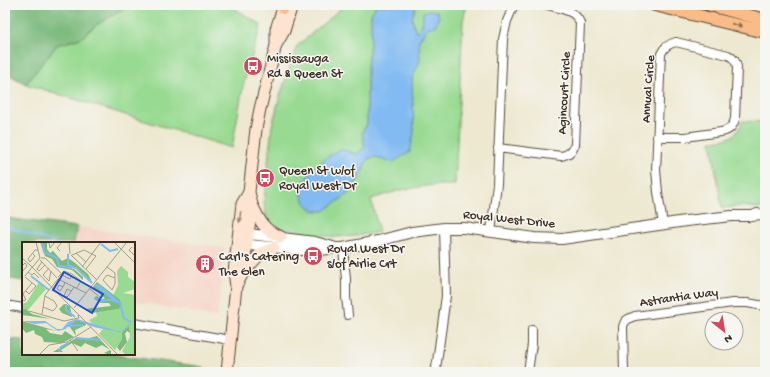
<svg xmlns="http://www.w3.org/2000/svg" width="770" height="377" font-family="'Gochi Hand',sans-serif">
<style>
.built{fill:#f6d2c4}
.green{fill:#98da91;stroke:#6a8258}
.forest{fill:#7aba7b;stroke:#5a724c}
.water{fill:#81bbf2;stroke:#5e7288}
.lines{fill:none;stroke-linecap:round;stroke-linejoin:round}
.stream{stroke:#81bbf2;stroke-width:2}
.minor-casing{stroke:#564639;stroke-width:10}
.tertiary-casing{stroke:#564639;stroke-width:12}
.secondary-casing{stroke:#564639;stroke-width:13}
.primary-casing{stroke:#564639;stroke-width:14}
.minor{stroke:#fff;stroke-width:8}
.tertiary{stroke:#fff;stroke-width:10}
.secondary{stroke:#fde4d0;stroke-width:11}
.primary{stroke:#f9bc89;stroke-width:12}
.oneway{fill:#906c4e}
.oneway2{fill:#9c8777}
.labels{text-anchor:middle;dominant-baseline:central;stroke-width:3;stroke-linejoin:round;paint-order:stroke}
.poi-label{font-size:13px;fill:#3b2a1e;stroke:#f6f6f2;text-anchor:start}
.street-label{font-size:13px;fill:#3b2a1e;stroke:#f6f6f2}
.inset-river{fill:none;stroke:#81bbf2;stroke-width:2}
.inset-road{fill:none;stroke:#a69c88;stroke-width:1}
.view{fill:#1d4ed8;fill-opacity:0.15;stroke:#1d4ed8;stroke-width:2}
.inset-edge{fill:none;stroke:#3b2a1e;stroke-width:2}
</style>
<rect width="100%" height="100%" fill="#f6f6f2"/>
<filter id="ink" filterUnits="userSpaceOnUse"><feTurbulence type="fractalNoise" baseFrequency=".025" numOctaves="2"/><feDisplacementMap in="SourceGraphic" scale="8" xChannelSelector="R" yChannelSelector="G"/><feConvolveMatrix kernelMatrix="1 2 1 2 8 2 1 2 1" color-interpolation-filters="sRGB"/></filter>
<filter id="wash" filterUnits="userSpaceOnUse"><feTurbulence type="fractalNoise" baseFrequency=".012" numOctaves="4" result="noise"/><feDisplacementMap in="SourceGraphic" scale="16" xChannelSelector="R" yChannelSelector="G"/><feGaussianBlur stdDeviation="0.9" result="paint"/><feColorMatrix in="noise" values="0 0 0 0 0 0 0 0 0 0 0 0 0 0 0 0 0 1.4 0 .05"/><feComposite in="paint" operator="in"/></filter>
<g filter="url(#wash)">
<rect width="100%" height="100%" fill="#ede8cf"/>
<!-- built -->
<path class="built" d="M77,227l148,21 -8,69 -83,-16v-58h-60z"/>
<!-- green -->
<path class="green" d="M128,5h101l32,20 -18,61 -11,62 -206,-64 31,-39 24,-7 15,-13 32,-18z
M345,5h122l-4,15 -8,165h-22l-32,5 -30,9 8,33 -23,4 -23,1 -53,-8 -8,-5 -5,-5 -2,-10 -1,-8 8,-75 8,-30 17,-50z
M742,121l23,1v87l-23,-3 -20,2 -11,-67c15,-2 26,-2 31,-20z"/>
<!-- forest -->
<path class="forest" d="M5,5h123v2l-32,18 -15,13 -24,7 -31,39 -18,-10 -3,3z
M5,218l72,9 -3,16h-51v38l-18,-3z
M5,339l18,1v14h87l94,13 -1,5h-198z"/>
<!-- water -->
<path class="water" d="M376,5h40l-4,14 4,13 6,-7 1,-13 6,-2 8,1 2,5 -3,9 -10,4 -7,12 1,20 -8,17 2,54 -4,20 -17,10 -18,-5 -6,1 -4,6 -3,10 -14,20 -24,17h-6l-6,-1 -7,-7 -5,-12c2,-4 3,-9 6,-12 7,-14 21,-22 34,-30l17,5 8,-7 -3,-14 5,-9v-58l4,-30v-22z"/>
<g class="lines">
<!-- stream -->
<path class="stream" d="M5,227h3l47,16"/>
</g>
</g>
<g filter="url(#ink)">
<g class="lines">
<defs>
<path id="minor" d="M657,137h28l36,-5c7,-1 12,-5 14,-13l2,-52c-1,-6 -3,-9 -9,-12l-52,-13c-8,2 -12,5 -15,12l-5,116 2,22 5,33
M498,148l63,8c7,-1 11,-4 14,-11l5,-122c-4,-13 -22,-15 -33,-18
M491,232l6,-48 6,-145 4,-18 7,-16
M343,248l3,31v18l2,18
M5,305l18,3
M134,323l96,17
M438,372l-2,-5 1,-5 9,-66 -2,-68
M528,372l4,-28v-14
M624,372l-1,-45c1,-7 6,-9 12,-11l98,-13h14l18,3"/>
<path id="tertiary" d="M240,233l75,9 18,5
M239,244l75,7 20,-3h9l35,-7 34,-9 32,-4h20l70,10 28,1 124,-18 46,-5h21l4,-2 8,1"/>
<path id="secondary" d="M276,45v-16l8,-24
M252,205c4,7 7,16 13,22 4,5 10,7 16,10
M243,273l16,-18 5,-3 10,-4
M236,286l7,-13 9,-68 -3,-13 7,-63 4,-20 16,-64 8,-14 8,-26
M227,372l9,-86 -2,-14 8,-68 7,-12"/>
<path id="primary" d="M655,5l110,27
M710,5l55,15
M283,8v-3"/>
</defs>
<!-- minor casing -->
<use href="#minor" class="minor-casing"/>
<!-- tertiary casing -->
<use href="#tertiary" class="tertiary-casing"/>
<!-- secondary casing -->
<use href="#secondary" class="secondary-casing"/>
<!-- primary casing -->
<use href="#primary" class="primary-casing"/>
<!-- minor -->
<use href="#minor" class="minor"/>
<!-- tertiary -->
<use href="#tertiary" class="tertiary"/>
<!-- secondary -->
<use href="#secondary" class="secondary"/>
<!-- primary -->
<use href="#primary" class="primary"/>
</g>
<!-- one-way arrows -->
<defs><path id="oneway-solid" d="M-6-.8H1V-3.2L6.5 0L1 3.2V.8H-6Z"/></defs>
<use class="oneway" href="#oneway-solid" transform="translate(737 25) rotate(13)"/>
<use class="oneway2" href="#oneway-solid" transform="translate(240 217) rotate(97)"/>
</g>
<!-- icons -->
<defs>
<symbol id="bus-disc" viewBox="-11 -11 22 22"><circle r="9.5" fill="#d1495b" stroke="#f6f6f2"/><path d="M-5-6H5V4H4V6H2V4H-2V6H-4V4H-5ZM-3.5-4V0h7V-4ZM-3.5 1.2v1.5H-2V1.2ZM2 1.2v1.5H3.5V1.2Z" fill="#fff"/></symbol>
<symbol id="building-disc" viewBox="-11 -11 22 22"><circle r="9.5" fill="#d1495b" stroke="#f6f6f2"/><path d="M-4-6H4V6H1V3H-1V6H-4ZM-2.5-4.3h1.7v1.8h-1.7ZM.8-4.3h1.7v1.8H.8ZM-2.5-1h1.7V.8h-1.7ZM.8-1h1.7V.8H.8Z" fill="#fff"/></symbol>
</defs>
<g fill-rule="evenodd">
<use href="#bus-disc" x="242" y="55" width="22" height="22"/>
<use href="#bus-disc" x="254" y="167" width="22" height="22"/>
<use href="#bus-disc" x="302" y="245" width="22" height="22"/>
<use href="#building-disc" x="194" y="253" width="22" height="22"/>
</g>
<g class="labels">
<!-- poi labels -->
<g class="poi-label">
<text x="267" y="59">Mississauga<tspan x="267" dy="15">Rd &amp; Queen St</tspan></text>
<text x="279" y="171">Queen St w/of<tspan x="279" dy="15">Royal West Dr</tspan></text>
<text x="327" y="249">Royal West Dr<tspan x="327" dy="15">s/of Airlie Crt</tspan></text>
<text x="219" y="257">Carl's Catering<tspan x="219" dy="15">The Glen</tspan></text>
</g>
<!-- street labels -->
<g class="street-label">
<text transform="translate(649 89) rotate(-86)">Annual Circle</text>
<text transform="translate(565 93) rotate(-87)">Agincourt Circle</text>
<text transform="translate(509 220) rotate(6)">Royal West Drive</text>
<text transform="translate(679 298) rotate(-8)">Astrantia Way</text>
</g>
</g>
<!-- overview -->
<g transform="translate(22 242)">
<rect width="113" height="113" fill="#ede8cf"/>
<path d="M99,24l7,6v5l7,5v7l-12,4 12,2v60h-9l-4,-4 8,-14 -1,-11 -7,6v7l-7,11 -16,-16 4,-5 -8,-2 -6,-7 8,-4 -1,-4 23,-3 3,-5 -9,-8 5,-11 -1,-14zM17,40l7,7 -18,21h-6v-6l5,-2z" fill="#98da91"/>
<path d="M18,0h7v7l3,4 3,-2 9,10 6,-3 7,5 13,11 4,8 -16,-15 -6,1 4,1 9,8v3l-11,-10 -15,-3 -5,-8 -7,-3zM75,40l22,17 3,5 -3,5 -28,4 -6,-4 26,-3 -2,-3h-8l-7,-4 3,-3 4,4 4,-2 -13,-10zM42,62l6,2 2,11 -10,-4 -3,-4zM4,67l6,5 19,5 -29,-4v-5zM54,78l9,2 1,3 -11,5 1,6 -8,-12zM0,79l35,10 -11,-2 4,4 12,2 3,-4 9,6 -12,6 -18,-1 -2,-5 -7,-3 -1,-4 -8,3 -4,-5zM107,84l1,7 -3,-2 -2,3 2,8 -7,9 -3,-4 5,-8v-7zM75,94l14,15v4l-7,-2 6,-3 -8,-5 -6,3 -11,-5 -4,4 -9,-4 -11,7 2,2h-10l23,-14 10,1z" fill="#7aba7b"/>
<path d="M113,76l-9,11 -7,3 -25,-5 -18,-7 -8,4 -2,5 -8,2 -12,-8 -11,1 -13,-3h23l12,8h5l6,-7 9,-3 40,12 6,-1z" fill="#81bbf2"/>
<path class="inset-river" d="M20,0l2,10 13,6 2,8 13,2M79,2l9,7 8,-2M46,12v11l8,3 16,15M9,34l18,14M75,42l23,19 4,15 7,4M73,43l23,18M73,55l4,4 12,-1 6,2M44,62v6l9,7M46,84l15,-1M44,85l10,-7M54,96l25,2M37,110l2,-5 9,-5"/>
<path class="inset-road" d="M14,0l4,16M27,0l1,6 5,-6M47,0l1,12M92,0l21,21M110,5l-3,3 6,6M38,9l-3,-3 5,-6M10,11l3,3 -5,6 -2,-3 7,-9h3M54,11l10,9M49,13l26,25M50,13l12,-5 12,6 -10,13M0,16l9,8M19,16h4l19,18 6,3 2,-4M18,18l17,18M20,20l-5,7 2,2 6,-6M8,23l88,90M0,24l3,-3 2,3 -5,6M60,25l19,-25M85,25l8,6v11l-3,6 -9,-10 4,-5 8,3M27,26l-6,7 6,6 2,-10M6,30l4,3 2,-2 5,5M3,34l15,-18M3,35l11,9 -7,8 -3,-3M36,35l6,-6 8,3 9,7 -5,8M41,45l-4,-2 -2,4 3,2 4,-6 1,-3M68,47l11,9M49,49l-4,-2 -3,7 3,1 1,-1 6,-9M0,53l10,-12M23,54l9,5 3,5 -2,3M0,59l4,-1 -4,-8M21,65l10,4 2,-2M52,66l53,-66M7,69l35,10 15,-3 -1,-3M20,72l3,-19 13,-16 28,14M48,98l8,11M17,113l10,-10 18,-3 24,-15"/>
<path class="view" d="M42,30l39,22 -11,19 -39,-23z"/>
<rect width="113" height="113" class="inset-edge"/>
</g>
<!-- margin -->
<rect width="770" height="377" fill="none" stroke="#f6f6f2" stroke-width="20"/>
<!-- north arrow -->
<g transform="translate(724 331) rotate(150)"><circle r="19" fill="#f6f6f2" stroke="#aba49d"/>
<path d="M0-3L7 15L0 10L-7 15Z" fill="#d1495b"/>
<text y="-6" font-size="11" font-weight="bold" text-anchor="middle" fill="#3b2a1e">N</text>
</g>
</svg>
